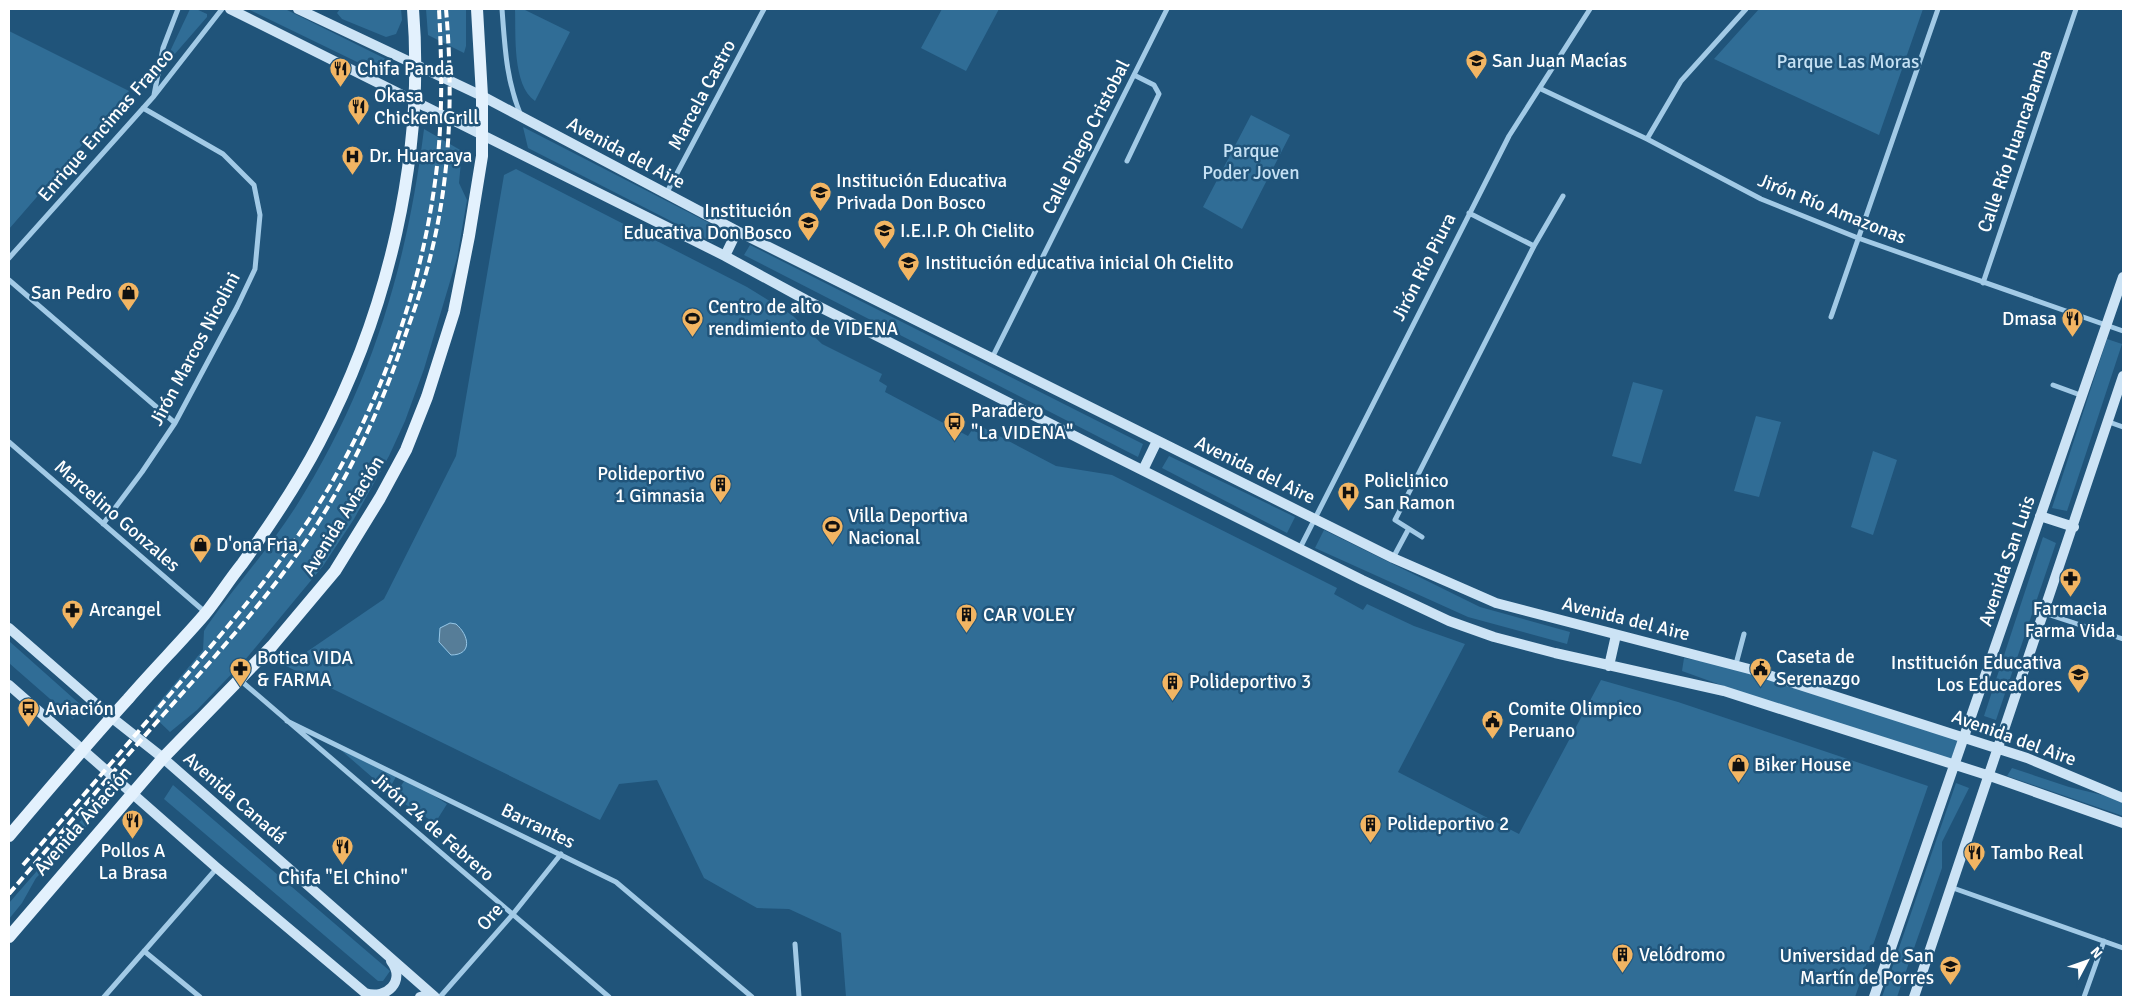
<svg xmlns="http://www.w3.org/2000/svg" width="2132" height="1006" font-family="Signika,sans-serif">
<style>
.green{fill:#306d96}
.water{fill:#567d98;stroke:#96c7e7}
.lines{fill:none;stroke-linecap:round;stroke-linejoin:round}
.minor{stroke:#a2cae6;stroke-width:5}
.secondary{stroke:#cce3f5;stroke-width:10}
.primary{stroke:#e3f1fd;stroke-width:12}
.rail{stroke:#fff;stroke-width:4;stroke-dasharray:9 4;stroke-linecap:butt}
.labels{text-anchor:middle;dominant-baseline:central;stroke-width:5;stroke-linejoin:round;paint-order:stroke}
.poi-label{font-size:19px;fill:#fff;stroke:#20547a;text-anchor:start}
.park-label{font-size:19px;fill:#c5e1f4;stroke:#20547a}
.street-label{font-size:19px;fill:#fff;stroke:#20547a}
</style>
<rect width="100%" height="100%" fill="#20547a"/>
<!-- green -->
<path class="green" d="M190,9h6l11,5v3l-40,46 -2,-1z
M248,9h37l107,53 1,9 -7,5z
M340,9h61l1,11 -6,14 -10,3 -44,-18 -5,-6z
M426,9h40v37l-2,7 -36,-18z
M515,9h8l47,23 -35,69c-23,-16 -19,-67 -20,-92z
M942,9h57l-33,62 -45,-23z
M1759,9h164l-44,126 -165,-76z
M9,31l120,60 -120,138z
M1251,115l39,20 -48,94 -39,-22z
M523,127l196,101 3,5 -1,4 -9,5 -184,-94z
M424,129l38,22 -3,32 8,17 -10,58 -33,111 -19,52 -16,35 -35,63 -31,47 -78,94 -48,50 -27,22 -20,-19 53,-63 1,-19 3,-5c28,-40 61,-76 88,-118 75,-118 112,-241 129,-379z
M516,169l231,118 45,28 30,29 60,30 -3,7 8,5 -2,6 83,44 4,-6 9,4 3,-6 72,38 56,9 225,113 -3,6 29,16 4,-6 47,22 51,18 -67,128 121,62 82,-154 77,22 250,84 -73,211h-1009l-5,-64 -52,-24 -32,-1 -53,-30 -47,-98 -38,4 -19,36 -314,-154 98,-67 72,-143 48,-281z
M750,245l393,199 -5,13 -394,-202z
M2107,339l15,5 -55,167 -15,-3z
M1633,382l30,8 -22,74 -29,-8z
M1756,416l25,6 -22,75 -25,-6z
M1873,451l24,9 -24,75 -22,-8z
M1169,456l126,61 -8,16 -125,-65z
M1324,530l156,77 90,25 -3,12 -99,-27 -153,-69z
M2043,537l13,6 -60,177 -12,-4z
M9,641l73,65 -9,13 -64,-56z
M1684,658l51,9 223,72 -7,21 -172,-54 -97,-35z
M335,745l62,30 -9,16z
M2012,768l57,19 54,13v16l-116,-40z
M406,778l41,26 -12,19 -41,-26z
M1956,783l13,5 -27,54v26l-45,129h-15z
M173,785l217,186 -7,10h-5l-214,-182z
M97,802l-9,23 -52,53 -14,25 -13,16v-16z"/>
<!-- water -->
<path class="water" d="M450,623l6,1c13,11 17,31 -5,31l-12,-13 1,-14z"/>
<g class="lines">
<!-- minor -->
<path class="minor" d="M502,9c3,39 4,70 19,107
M1541,89l106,50 114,60 97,39 265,93
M154,95l9,-47 15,-39
M1647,139l34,-58 65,-72
M1127,161l32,-67 -5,-9 -20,-10
M666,194l98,-185
M1469,213l65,33
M9,258l145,-162 68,-87
M9,280l166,143
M1983,283l93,-274
M1831,317l107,-308
M992,358l175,-349
M2053,385l30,11
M2109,422l14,5
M9,442l196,170
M103,524l39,-52 33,-49 62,-116 18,-38 5,-54 -6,-30 -31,-31 -80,-46
M1422,537l-27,-17 139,-274 29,-50
M1300,548l209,-412 81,-127
M1393,558l15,-28
M2044,613l79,26
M1736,664l8,-30
M240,680l369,317
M287,721l329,161 136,115
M1953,888l170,60
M795,944l4,53
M144,951l56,46
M104,997l113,-129
M440,997l73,-83 48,-60
M2084,997l20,-56"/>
<!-- secondary -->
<path class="secondary" d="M230,9l495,247 81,44 300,152 256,128 87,41 45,16 61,16 169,38 266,85 133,47
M298,9l184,87 255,135 656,327 103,45 257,67 274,88 96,40
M725,256l12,-25
M1143,470l14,-29
M2040,516l34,11
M9,628l102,89 52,41 272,239
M1609,666l7,-31
M9,685l208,183 153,129
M365,993c22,7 41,-12 26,-32
M420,997l11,-3
M1874,997l249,-720
M1914,997l209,-621"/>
<!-- primary -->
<path class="primary" d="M9,836c39,-46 78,-92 119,-137 25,-29 52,-56 77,-85 13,-16 24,-34 37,-50 28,-39 55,-79 77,-121 69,-131 106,-286 94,-434
M9,937l154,-179 109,-112 63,-75 45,-73 26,-48 21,-53 27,-85 15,-76 13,-80v-60l-5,-87"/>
<!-- rail -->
<path class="rail" d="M23,865c52,-60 104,-120 155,-180 46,-54 93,-108 132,-167 65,-100 109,-218 125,-336 8,-58 7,-116 4,-173
M9,894c51,-60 102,-120 154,-179 55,-62 111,-123 155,-192 36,-57 64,-118 85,-181 10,-29 21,-58 28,-88 20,-80 22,-164 15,-245"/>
</g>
<!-- icons -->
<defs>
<symbol id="school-pin" viewBox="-11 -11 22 30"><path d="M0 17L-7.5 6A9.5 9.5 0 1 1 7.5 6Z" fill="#f2b563" stroke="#20547a"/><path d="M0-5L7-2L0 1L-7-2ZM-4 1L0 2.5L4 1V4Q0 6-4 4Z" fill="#111"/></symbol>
<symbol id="restaurant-pin" viewBox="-11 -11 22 30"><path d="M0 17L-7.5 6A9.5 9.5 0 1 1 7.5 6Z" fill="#f2b563" stroke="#20547a"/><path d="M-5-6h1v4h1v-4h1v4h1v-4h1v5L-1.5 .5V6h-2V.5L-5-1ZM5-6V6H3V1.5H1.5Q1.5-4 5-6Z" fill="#111"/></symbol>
<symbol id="hospital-pin" viewBox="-11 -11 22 30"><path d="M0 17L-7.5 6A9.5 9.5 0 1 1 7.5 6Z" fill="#f2b563" stroke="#20547a"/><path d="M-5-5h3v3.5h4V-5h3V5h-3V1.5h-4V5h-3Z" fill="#111"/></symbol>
<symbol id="shop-pin" viewBox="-11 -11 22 30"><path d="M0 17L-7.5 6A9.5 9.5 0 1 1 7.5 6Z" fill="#f2b563" stroke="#20547a"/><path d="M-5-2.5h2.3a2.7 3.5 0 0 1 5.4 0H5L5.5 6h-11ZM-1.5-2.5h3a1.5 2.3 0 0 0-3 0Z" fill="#111"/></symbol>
<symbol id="stadium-pin" viewBox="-11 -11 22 30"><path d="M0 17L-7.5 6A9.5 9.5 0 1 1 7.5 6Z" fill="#f2b563" stroke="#20547a"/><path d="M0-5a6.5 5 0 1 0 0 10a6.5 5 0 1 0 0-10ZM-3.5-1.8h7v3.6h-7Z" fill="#111"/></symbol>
<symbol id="bus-pin" viewBox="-11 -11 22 30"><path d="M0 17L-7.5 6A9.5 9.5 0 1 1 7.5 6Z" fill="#f2b563" stroke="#20547a"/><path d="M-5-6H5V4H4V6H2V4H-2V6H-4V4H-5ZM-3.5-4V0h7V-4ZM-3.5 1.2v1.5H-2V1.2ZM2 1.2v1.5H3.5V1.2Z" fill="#111"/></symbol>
<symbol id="building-pin" viewBox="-11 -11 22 30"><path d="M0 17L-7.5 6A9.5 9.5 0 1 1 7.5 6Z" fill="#f2b563" stroke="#20547a"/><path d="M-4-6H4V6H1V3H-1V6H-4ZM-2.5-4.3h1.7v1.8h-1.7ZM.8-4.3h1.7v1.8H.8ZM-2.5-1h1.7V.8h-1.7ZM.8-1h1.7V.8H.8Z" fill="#111"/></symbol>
<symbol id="pharmacy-pin" viewBox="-11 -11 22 30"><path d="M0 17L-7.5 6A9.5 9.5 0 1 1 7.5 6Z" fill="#f2b563" stroke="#20547a"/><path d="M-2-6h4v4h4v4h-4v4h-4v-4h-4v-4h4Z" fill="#111"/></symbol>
<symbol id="civic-pin" viewBox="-11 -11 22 30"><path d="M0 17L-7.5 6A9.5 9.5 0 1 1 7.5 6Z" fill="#f2b563" stroke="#20547a"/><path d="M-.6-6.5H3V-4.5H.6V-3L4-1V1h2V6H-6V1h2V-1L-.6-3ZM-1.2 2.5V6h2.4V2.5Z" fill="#111"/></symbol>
<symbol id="university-pin" viewBox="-11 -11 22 30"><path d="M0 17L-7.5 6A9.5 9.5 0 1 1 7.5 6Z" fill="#f2b563" stroke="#20547a"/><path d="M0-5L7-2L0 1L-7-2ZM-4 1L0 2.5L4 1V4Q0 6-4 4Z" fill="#111"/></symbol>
</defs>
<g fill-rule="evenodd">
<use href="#school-pin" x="1464" y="48" width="25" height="34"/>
<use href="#restaurant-pin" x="328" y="56" width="25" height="34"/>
<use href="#restaurant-pin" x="346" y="94" width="25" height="34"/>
<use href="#hospital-pin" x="340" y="144" width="25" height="34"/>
<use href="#school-pin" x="808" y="180" width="25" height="34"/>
<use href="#school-pin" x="796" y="210" width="25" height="34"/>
<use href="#school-pin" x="872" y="218" width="25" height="34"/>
<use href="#school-pin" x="896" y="250" width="25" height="34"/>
<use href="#shop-pin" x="116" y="280" width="25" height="34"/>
<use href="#stadium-pin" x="680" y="306" width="25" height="34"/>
<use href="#restaurant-pin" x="2060" y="306" width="25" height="34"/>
<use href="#bus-pin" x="942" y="410" width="25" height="34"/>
<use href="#building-pin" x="708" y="472" width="25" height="34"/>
<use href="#hospital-pin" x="1336" y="480" width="25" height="34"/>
<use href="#stadium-pin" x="820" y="514" width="25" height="34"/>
<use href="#shop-pin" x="188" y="532" width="25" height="34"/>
<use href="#pharmacy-pin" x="2058" y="566" width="25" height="34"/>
<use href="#pharmacy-pin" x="60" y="598" width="25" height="34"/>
<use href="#building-pin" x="954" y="602" width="25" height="34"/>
<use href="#civic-pin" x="1748" y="656" width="25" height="34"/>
<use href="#pharmacy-pin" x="228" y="656" width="25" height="34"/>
<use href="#school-pin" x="2066" y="662" width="25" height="34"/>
<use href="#building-pin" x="1160" y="670" width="25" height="34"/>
<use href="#bus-pin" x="16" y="696" width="25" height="34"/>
<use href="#civic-pin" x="1480" y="708" width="25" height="34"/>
<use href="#shop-pin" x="1726" y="752" width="25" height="34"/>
<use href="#restaurant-pin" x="120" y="808" width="25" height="34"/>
<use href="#building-pin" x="1358" y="812" width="25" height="34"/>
<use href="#restaurant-pin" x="330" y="834" width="25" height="34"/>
<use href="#restaurant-pin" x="1962" y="840" width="25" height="34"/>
<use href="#building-pin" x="1610" y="942" width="25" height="34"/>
<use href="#university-pin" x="1938" y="954" width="25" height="34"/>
</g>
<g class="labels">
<!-- poi labels -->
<g class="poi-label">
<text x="1492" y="61">San Juan Macías</text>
<text x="357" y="69">Chifa Panda</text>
<text x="374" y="96">Okasa<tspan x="374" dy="22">Chicken Grill</tspan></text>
<text x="369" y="156">Dr. Huarcaya</text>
<text x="836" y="181">Institución Educativa<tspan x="836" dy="22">Privada Don Bosco</tspan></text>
<text x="792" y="211" text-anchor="end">Institución<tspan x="792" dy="22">Educativa Don Bosco</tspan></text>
<text x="900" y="231">I.E.I.P. Oh Cielito</text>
<text x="925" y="263">Institución educativa inicial Oh Cielito</text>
<text x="112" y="293" text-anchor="end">San Pedro</text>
<text x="708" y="307">Centro de alto<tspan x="708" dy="22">rendimiento de VIDENA</tspan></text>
<text x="2057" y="319" text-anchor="end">Dmasa</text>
<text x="971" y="411">Paradero<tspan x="971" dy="22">"La VIDENA"</tspan></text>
<text x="705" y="474" text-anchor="end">Polideportivo<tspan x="705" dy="22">1 Gimnasia</tspan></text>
<text x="1364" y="481">Policlinico<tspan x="1364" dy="22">San Ramon</tspan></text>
<text x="848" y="516">Villa Deportiva<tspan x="848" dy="22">Nacional</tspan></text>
<text x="216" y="545">D'ona Fria</text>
<text x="2070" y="609" text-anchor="middle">Farmacia<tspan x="2070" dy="22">Farma Vida</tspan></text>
<text x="89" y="610">Arcangel</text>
<text x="983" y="615">CAR VOLEY</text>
<text x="1776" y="657">Caseta de<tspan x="1776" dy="22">Serenazgo</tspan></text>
<text x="257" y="658">Botica VIDA<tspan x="257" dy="22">&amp; FARMA</tspan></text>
<text x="2062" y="663" text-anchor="end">Institución Educativa<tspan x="2062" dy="22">Los Educadores</tspan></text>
<text x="1189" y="682">Polideportivo 3</text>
<text x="45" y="709">Aviación</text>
<text x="1508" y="709">Comite Olimpico<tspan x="1508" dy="22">Peruano</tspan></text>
<text x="1754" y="765">Biker House</text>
<text x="1387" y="824">Polideportivo 2</text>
<text x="133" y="851" text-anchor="middle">Pollos A<tspan x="133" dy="22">La Brasa</tspan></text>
<text x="1991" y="853">Tambo Real</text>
<text x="343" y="878" text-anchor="middle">Chifa "El Chino"</text>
<text x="1639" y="955">Velódromo</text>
<text x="1934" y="956" text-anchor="end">Universidad de San<tspan x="1934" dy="22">Martín de Porres</tspan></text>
</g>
<!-- park labels -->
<g class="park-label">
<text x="1848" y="62">Parque Las Moras</text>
<text x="1251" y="151">Parque<tspan x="1251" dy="22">Poder Joven</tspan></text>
</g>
<!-- street labels -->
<g class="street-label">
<text transform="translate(702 95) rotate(-62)">Marcela Castro</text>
<text transform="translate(106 125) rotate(-49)">Enrique Encimas Franco</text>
<text transform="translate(1086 137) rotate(-63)">Calle Diego Cristobal</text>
<text transform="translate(2015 141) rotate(-71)">Calle Río Huancabamba</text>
<text transform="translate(626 153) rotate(28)">Avenida del Aire</text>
<text transform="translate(1832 209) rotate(22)">Jirón Río Amazonas</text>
<text transform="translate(1424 267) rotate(-63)">Jirón Río Piura</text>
<text transform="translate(195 349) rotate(-62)">Jirón Marcos Nicolini</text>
<text transform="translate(1255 470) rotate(26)">Avenida del Aire</text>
<text transform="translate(117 516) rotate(41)">Marcelino Gonzales</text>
<text transform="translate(343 516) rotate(-58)">Avenida Aviación</text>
<text transform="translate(2007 561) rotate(-71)">Avenida San Luis</text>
<text transform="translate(1626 619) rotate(14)">Avenida del Aire</text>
<text transform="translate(2014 738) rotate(20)">Avenida del Aire</text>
<text transform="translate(235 798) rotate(41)">Avenida Canadá</text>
<text transform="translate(83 821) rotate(-49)">Avenida Aviación</text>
<text transform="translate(538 826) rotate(26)">Barrantes</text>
<text transform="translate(433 827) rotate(41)">Jirón 24 de Febrero</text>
<text transform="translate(490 917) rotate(-49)">Ore</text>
</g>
</g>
<!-- border -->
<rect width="2132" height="1006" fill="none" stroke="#ffffff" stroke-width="20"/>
<!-- north arrow -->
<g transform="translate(2087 961) rotate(49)" stroke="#20547a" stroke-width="4" paint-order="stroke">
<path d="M0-4L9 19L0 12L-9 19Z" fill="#ffffff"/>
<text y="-8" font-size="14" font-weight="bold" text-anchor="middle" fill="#ffffff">N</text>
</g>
</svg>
